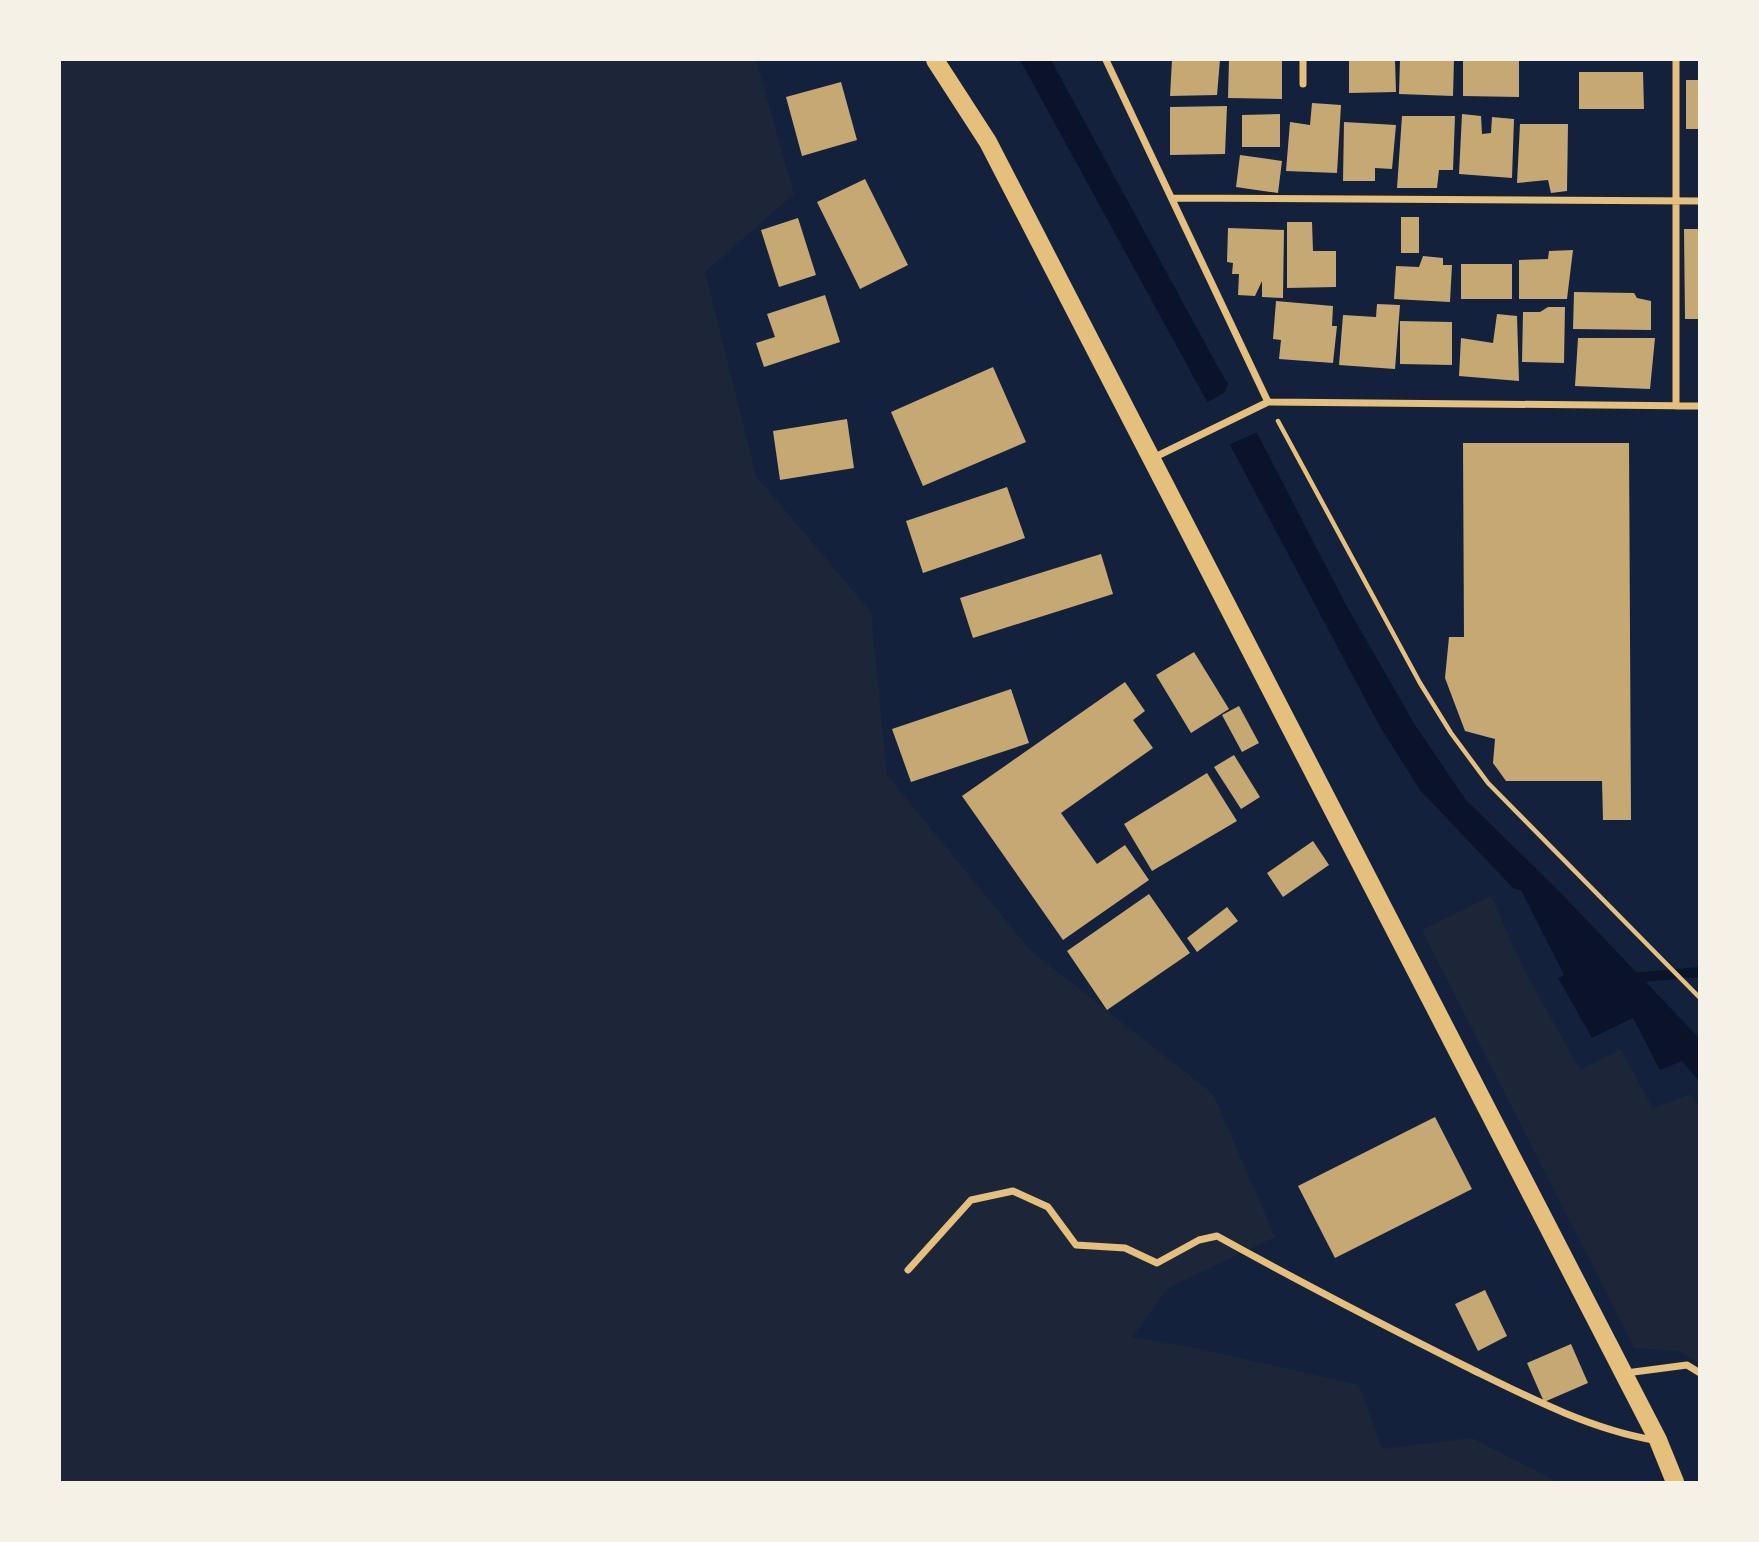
<svg xmlns="http://www.w3.org/2000/svg" width="1759" height="1542" font-family="Commissioner,sans-serif">
<style>
.green{fill:#1d2539}
.water{fill:#0b132b}
.pier{fill:#14213d}
.lines{fill:none;stroke-linecap:round;stroke-linejoin:round}
.stream{stroke:#0b132b;stroke-width:10}
.building{fill:#c6a872}
.path{stroke:#e5c07b;stroke-width:4.5}
.minor{stroke:#e5c07b;stroke-width:7}
.primary{stroke:#e5c07b;stroke-width:18}
</style>
<rect width="100%" height="100%" fill="#14213d"/>
<!-- green -->
<path class="green" d="M60,60h696l38,134 -89,78 51,204 115,136 16,163 143,175 183,144 62,143 -107,51 -36,49 73,13 154,35 23,64 90,-11 86,44h-1498z
M1491,896l32,72 57,102 41,-21 32,60 37,-15 9,12v257l-20,-12 -45,-3 -212,-418z"/>
<!-- water -->
<path class="water" d="M1020,60h31l167,307 39,66 88,170 70,122 51,75 93,91 140,147v43l-17,-20 -22,9 -27,-52 -41,20 -34,-60 6,-3 -43,-85 -7,-1 -94,-99 -41,-65 -175,-329z"/>
<!-- pier -->
<path class="pier" d="M1230,380l30,51 -34,15 -22,-42 20,-11z"/>
<g class="lines">
<!-- stream -->
<path class="stream" d="M1630,978l70,-6"/>
</g>
<!-- building -->
<path class="building" d="M1172,60h48l-3,35 -47,1z
M1229,60h53v39l-54,-1z
M1349,60h46l1,32 -47,1z
M1400,60h54l-1,36 -54,-2z
M1463,60h56v37l-56,-1z
M1579,72h64l1,37h-65z
M1686,80h14v49h-14z
M841,82l16,58 -55,16 -16,-59z
M1312,103l29,2 -4,68 -51,-2 4,-49 20,3z
M1227,106l-2,48 -55,1v-48z
M1280,114v33h-38v-32z
M1462,114l19,2 1,18 9,-1 1,-16 22,2 -2,59 -53,-4z
M1402,116h53l-2,54h-14l-2,18h-40z
M1344,122l52,3 -4,44 -17,-1v13h-32z
M1520,124h48l-1,67 -16,2 -3,-13 -31,3z
M1240,155l42,6 -4,32 -42,-6z
M865,179l43,86 -48,24 -43,-87z
M1401,217h18v36h-18z
M798,218l18,57 -37,12 -18,-57z
M1287,222h25l1,29h23v36l-49,1z
M1228,228l56,2 -1,68 -21,-1v-16l-7,15 -17,-1 1,-21h-7l1,-11 -6,-1z
M1684,229h16v90h-15z
M1573,250l-6,49h-48v-39l29,-1 1,-8z
M1423,256l20,2v7h9l-2,37 -56,-3 2,-33 23,1z
M1461,264h51v35h-51z
M1574,292l60,1 3,5 14,3v29l-78,-1z
M825,295l15,47 -76,25 -8,-24 19,-6 -8,-23z
M1276,301l57,5 -1,20h5l-4,37 -54,-4 2,-19 -8,-1z
M1377,304l23,1 -5,64 -56,-4 4,-50 33,2z
M1548,307h17l-1,56 -42,-1 1,-50h17z
M1497,314l20,2 2,65 -60,-5 2,-38 32,5z
M1400,321l52,1v43l-52,-1z
M1578,338h77l-5,51 -75,-3z
M993,367l33,75 -103,44 -32,-74z
M847,419l7,49 -74,12 -7,-49z
M1463,443h166l2,377h-28l-1,-39h-96l-13,-18 2,-24 -30,-8 -20,-53 4,-41h15z
M1007,487l18,51 -102,35 -17,-52z
M1101,554l12,40 -140,44 -13,-40z
M1194,652l35,57 -38,24 -35,-58z
M1125,682l20,29 -12,9 20,28 -92,65 36,51 28,-19 24,35 -86,60 -101,-144z
M1011,689l18,54 -118,39 -19,-53z
M1239,706l20,37 -17,9 -20,-37z
M1234,755l26,42 -19,12 -27,-42z
M1207,773l30,48 -85,50 -28,-47z
M1313,841l16,24 -46,32 -16,-24z
M1149,894l41,59 -83,57 -40,-59z
M1227,907l11,14 -41,31 -10,-14z
M1435,1117l37,72 -137,69 -37,-72z
M1485,1290l22,46 -29,15 -23,-47z
M1571,1344l17,39 -44,19 -17,-39z"/>
<g class="lines">
<!-- path -->
<path class="path" d="M1278,421l142,262 31,50 37,50 212,215"/>
<!-- minor -->
<path class="minor" d="M1106,60l162,342
M1303,60v24
M1173,198l527,3
M1676,406v-346
M1153,458l115,-56 432,4
M908,1270l63,-70 42,-9 35,16 28,38 49,3 32,15 42,-23 18,-4c83,46 166,89 250,131 59,29 122,62 187,73
M1626,1373l61,-8 13,8"/>
<!-- primary -->
<path class="primary" d="M935,60l53,82 670,1298 17,42"/>
</g>
<!-- border -->
<rect width="1759" height="1542" fill="none" stroke="#f6f1e7" stroke-width="122"/>
</svg>
